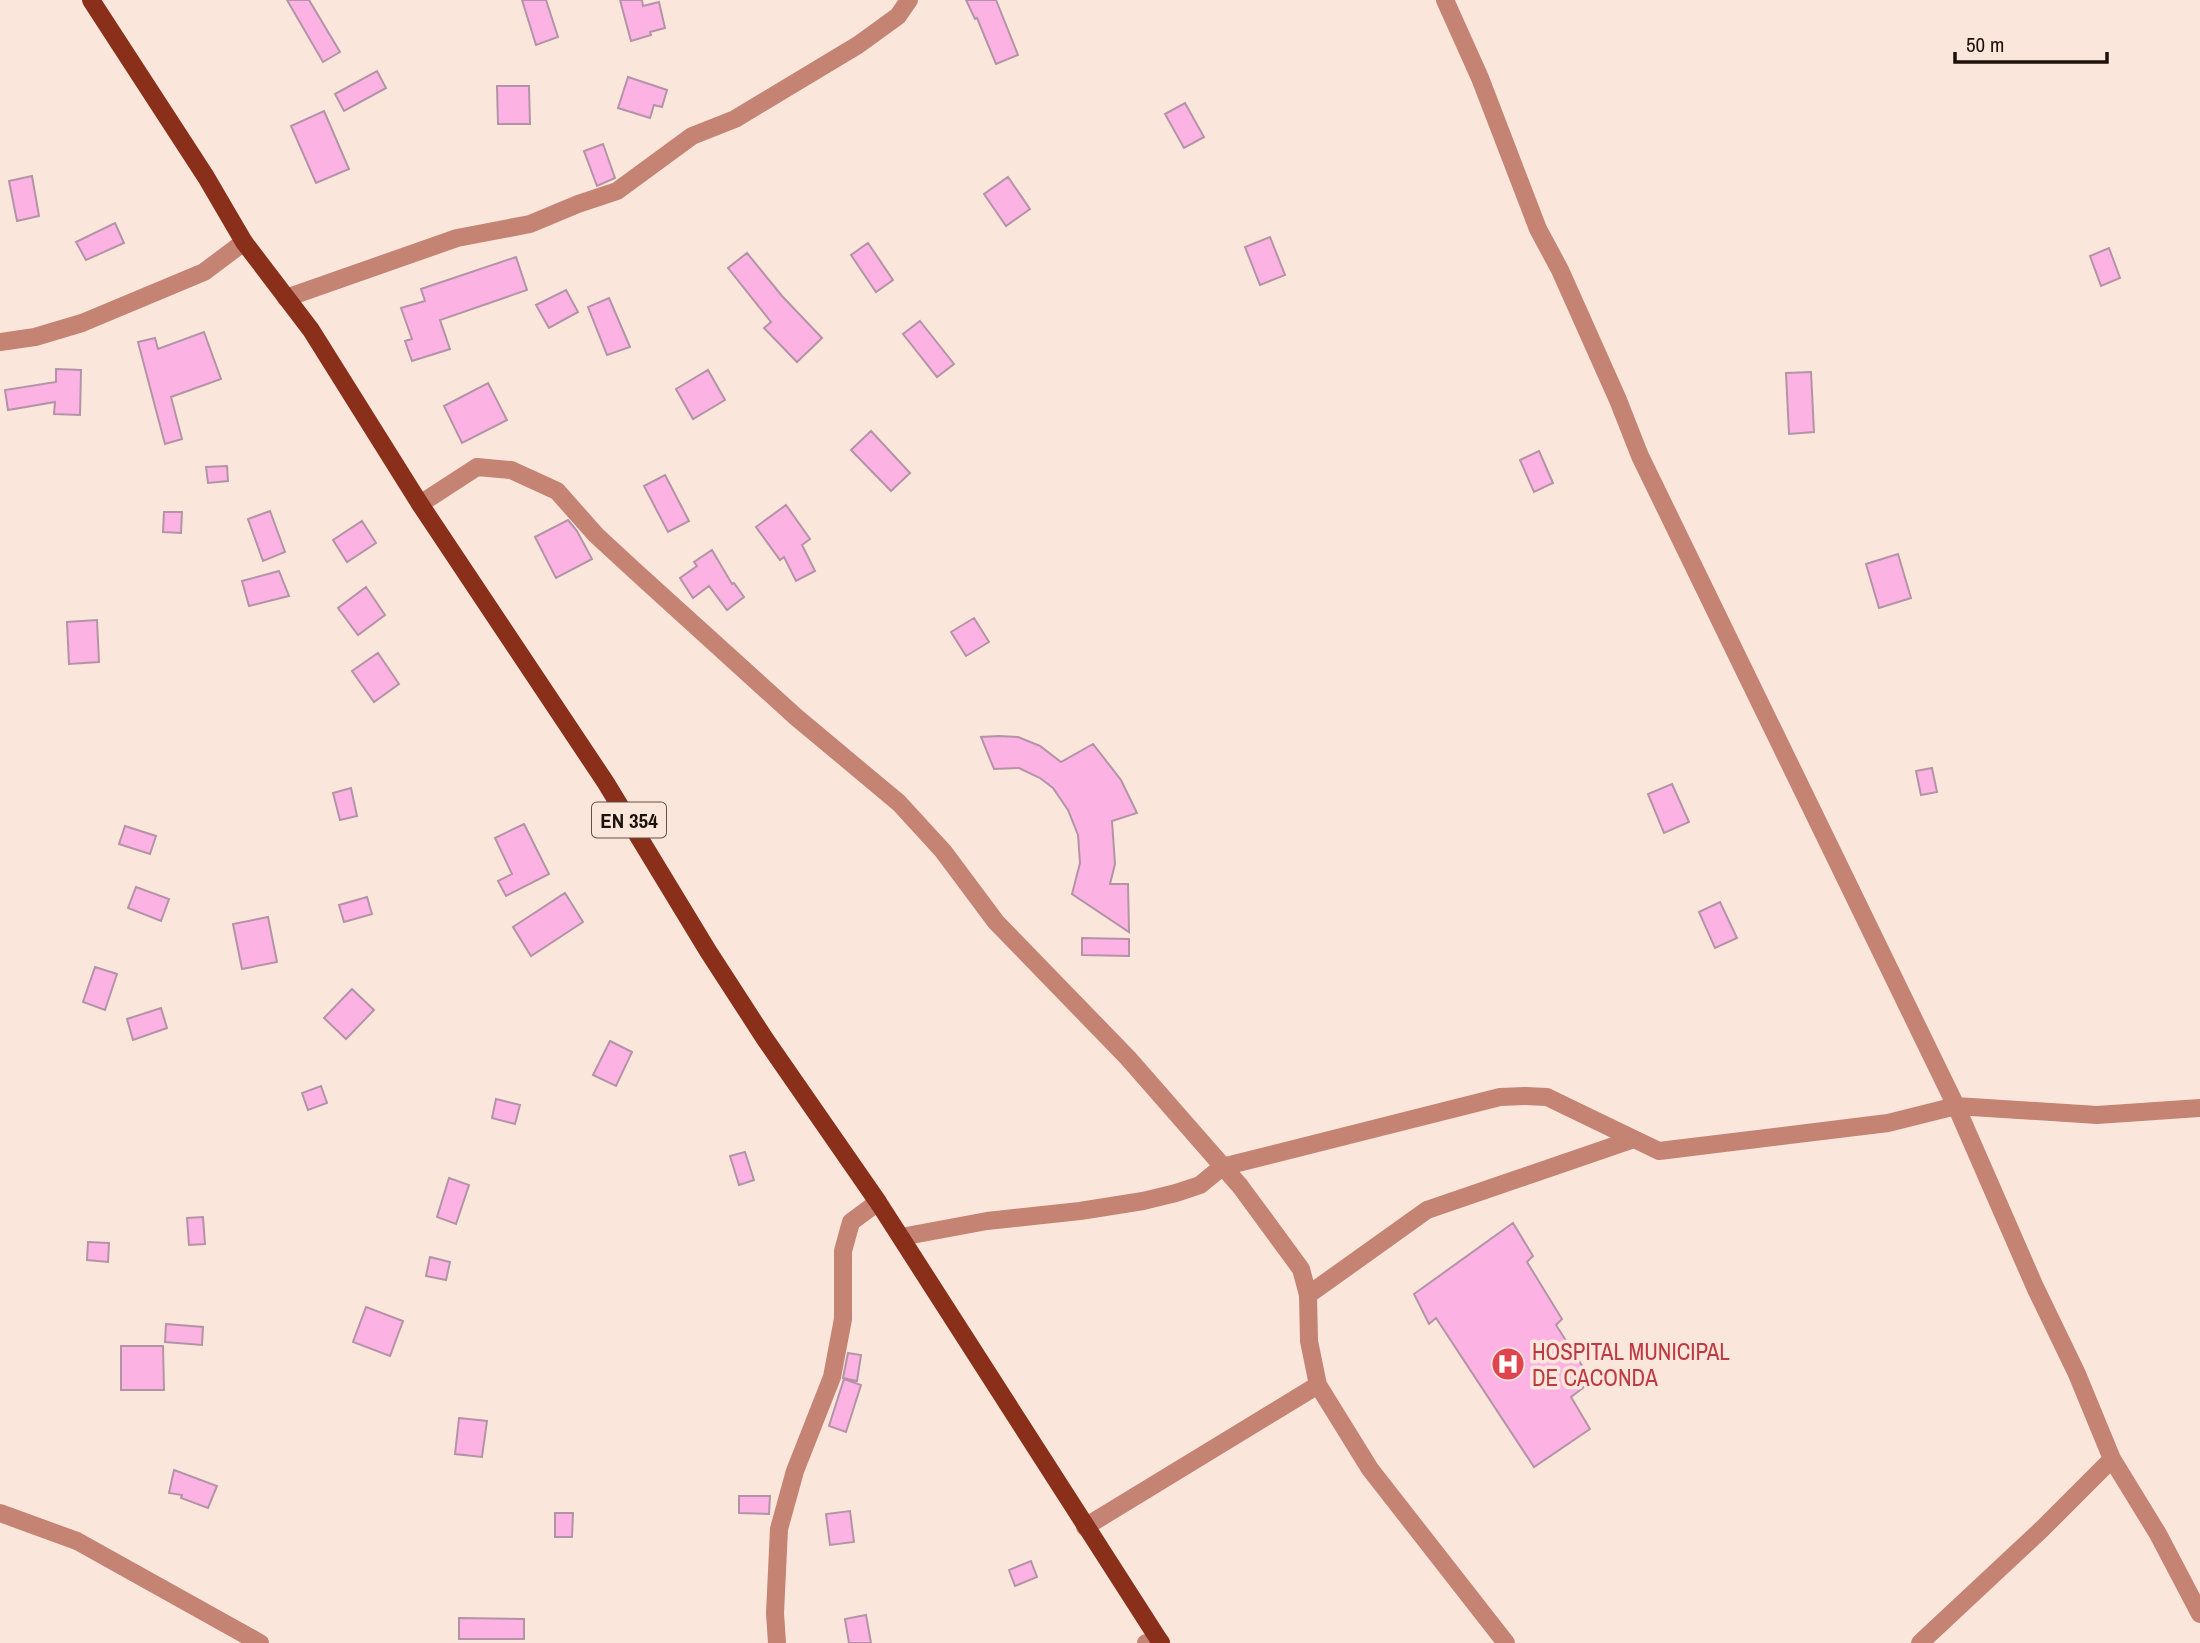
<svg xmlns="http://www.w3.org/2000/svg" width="2200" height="1643" font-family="'Archivo Narrow',sans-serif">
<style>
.building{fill:#fcb3e3;stroke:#b394a7;stroke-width:2}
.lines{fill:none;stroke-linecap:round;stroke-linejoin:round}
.street{stroke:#c48373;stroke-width:18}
.primary{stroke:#8a2f19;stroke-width:18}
.labels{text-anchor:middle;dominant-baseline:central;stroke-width:7;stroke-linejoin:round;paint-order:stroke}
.shield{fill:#fbe6db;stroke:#605149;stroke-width:2}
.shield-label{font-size:21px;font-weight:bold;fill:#1d110b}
.health-label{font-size:23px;fill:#be3a42;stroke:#fbe6db;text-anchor:start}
</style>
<rect width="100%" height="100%" fill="#fbe6db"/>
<!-- building -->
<path class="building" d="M287,0h22l31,52 -17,10z
M522,0h24l12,37 -22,8z
M620,0h22l1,6 16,-4 6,26 -15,4 1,3 -20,6z
M966,0h30l22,55 -22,9 -19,-46 -2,1z
M377,71l9,17 -42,23 -9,-17z
M628,77l39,13 -5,17 -8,-2 -4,13 -32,-10z
M497,86h32l1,38h-32z
M1185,103l19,34 -20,11 -19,-34z
M324,111l25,58 -33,14 -25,-57z
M603,144l12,34 -18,8 -13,-35z
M32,176l7,40 -22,5 -8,-40z
M1008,177l22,32 -24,17 -22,-32z
M115,223l9,20 -38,17 -10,-18z
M1270,237l15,38 -25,10 -15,-38z
M868,243l25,37 -17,12 -25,-37z
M2109,248l11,30 -19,8 -11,-30z
M747,253l35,43 40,42 -25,24 -33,-34 7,-6 -43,-54z
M516,257l11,33 -87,30 10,29 -38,12 -7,-20 7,-2 -11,-31 24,-7 -4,-12z
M566,290l12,22 -29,16 -13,-23z
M609,298l21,49 -23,8 -19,-48z
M920,321l34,43 -17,13 -34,-43z
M204,332l17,47 -50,18 11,42 -17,5 -27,-102 17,-4 3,11z
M56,369l25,1 -1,45 -26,-1 1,-12 -47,8 -3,-20 51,-8z
M708,370l17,30 -32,19 -17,-30z
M1811,372l3,60 -25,2 -3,-61z
M488,383l19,37 -45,23 -18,-37z
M871,431l39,42 -19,18 -40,-41z
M1539,451l14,32 -19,9 -14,-32z
M227,466l1,15 -20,2 -2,-16z
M665,475l24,46 -21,11 -24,-46z
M786,505l24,34 -8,6 13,26 -19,10 -12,-24 -4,3 -24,-33z
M270,511l15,41 -22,9 -15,-42z
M164,512h18l-1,21 -18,-1z
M568,520l9,11 15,28 -36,19 -21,-41z
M362,521l14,22 -29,19 -14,-22z
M712,550l20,34 2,-1 10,14 -17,13 -18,-24 -16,12 -13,-20 17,-12 -3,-4z
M1898,554l13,44 -32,10 -13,-44z
M279,571l10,25 -40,10 -7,-25z
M366,587l19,28 -27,20 -20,-27z
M974,618l15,24 -23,14 -15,-24z
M97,620l2,42 -30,2 -2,-42z
M378,653l21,31 -25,18 -22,-31z
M999,736l19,1 22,9 21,16 32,-18 28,36 16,33 -25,8 3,43 -5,20h18l1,48 -57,-38 8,-31 -2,-28 -10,-25 -15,-22 -13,-10 -21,-10 -25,1 -13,-32z
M1932,768l5,24 -16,3 -5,-24z
M1672,784l17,38 -25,11 -16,-39z
M351,788l6,28 -17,4 -7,-27z
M524,824l25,50 -43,22 -8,-15 14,-7 -17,-36z
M125,826l31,10 -6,18 -31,-10z
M136,887l33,12 -8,22 -33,-13z
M565,893l18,29 -52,34 -18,-29z
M367,897l5,17 -28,8 -5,-17z
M1720,902l17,36 -22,10 -16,-36z
M268,917l9,45 -35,7 -9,-45z
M1082,938l47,1v17l-47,-1z
M95,967l22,7 -12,36 -22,-8z
M352,989l22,21 -28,29 -22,-21z
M161,1008l6,20 -34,12 -6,-21z
M610,1041l22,11 -16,34 -23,-11z
M321,1086l6,17 -19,7 -6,-17z
M496,1099l24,6 -5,19 -23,-6z
M745,1152l9,28 -15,5 -9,-29z
M449,1178l20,7 -13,39 -19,-7z
M203,1217l2,27 -16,1 -2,-27z
M1513,1223l20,33 -6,6 35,57 -6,6 36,56 -21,16 19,32 -56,38 -98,-149 -7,6 -15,-30z
M88,1242l21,1 -1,19 -21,-2z
M430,1257l20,5 -4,18 -20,-4z
M366,1307l37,14 -13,35 -37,-14z
M166,1324l37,3 -1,18 -37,-3z
M121,1346h42l1,44h-43z
M848,1353l13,2 -4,26 -14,-3z
M844,1379l17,6 -15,47 -17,-6z
M459,1418l28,3 -5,36 -27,-3z
M174,1470l43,16 -9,22 -27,-10 1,-3 -13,-2z
M739,1496h31l-1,18 -30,-1z
M850,1511l4,31 -24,3 -4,-31z
M555,1513h18l-1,24h-17z
M1031,1561l6,16 -22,9 -6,-16z
M866,1615l5,28h-22l-4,-24z
M459,1618l65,1v20h-65z"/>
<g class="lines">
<!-- street -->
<path class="street" d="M1445,0l35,78 58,151 22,41 58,130 22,56 316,650 79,181 42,87 35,85 46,75 42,80
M286,298l171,-60 73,-14 48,-20 39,-13 75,-55 43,-17 123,-74 40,-29 11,-16
M0,342l35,-5 47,-14 122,-51 40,-30
M420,504l57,-37 34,3 46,21 39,44 39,36 161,146 103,86 44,48 53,71 132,136 112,128 61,83 7,26 1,46 9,44 52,84 136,174
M901,1237l86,-16 93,-10 63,-10 33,-8 24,-8 22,-18 278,-70 25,-1 22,1 87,42
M1308,1295l119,-85 207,-71 25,12 229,-28 68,-17 141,9 103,-7
M0,1513l77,28 183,102
M1085,1527l233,-142
M777,1643l-2,-30 4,-84 16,-58 37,-94 11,-58v-68l8,-29 27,-20
M1146,1643l15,-1
M1920,1643l122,-114 70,-70"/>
<!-- primary -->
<path class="primary" d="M91,0l115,177 38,65 67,88 109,174 186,279 102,168 57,88 113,163 283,441"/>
</g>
<!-- icons -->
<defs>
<symbol id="hospital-disc" viewBox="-11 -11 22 22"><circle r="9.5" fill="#e0444e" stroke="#fbe6db"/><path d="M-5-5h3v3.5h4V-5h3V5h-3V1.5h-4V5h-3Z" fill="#fff"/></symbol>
</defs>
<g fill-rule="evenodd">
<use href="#hospital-disc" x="1489" y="1345" width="38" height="38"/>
</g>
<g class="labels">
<!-- shield labels -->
<rect class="shield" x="592" y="802.5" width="74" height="35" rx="5"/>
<g class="shield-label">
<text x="629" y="820">EN 354</text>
</g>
<!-- health labels -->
<g class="health-label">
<text x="1532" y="1351">HOSPITAL MUNICIPAL<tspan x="1532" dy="26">DE CACONDA</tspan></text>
</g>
</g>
<!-- scale -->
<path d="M1955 52v10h152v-10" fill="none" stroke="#1d110b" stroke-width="3.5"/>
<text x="1966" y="52" font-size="21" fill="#1d110b" stroke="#fbe6db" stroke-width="5" paint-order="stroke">50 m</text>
</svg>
